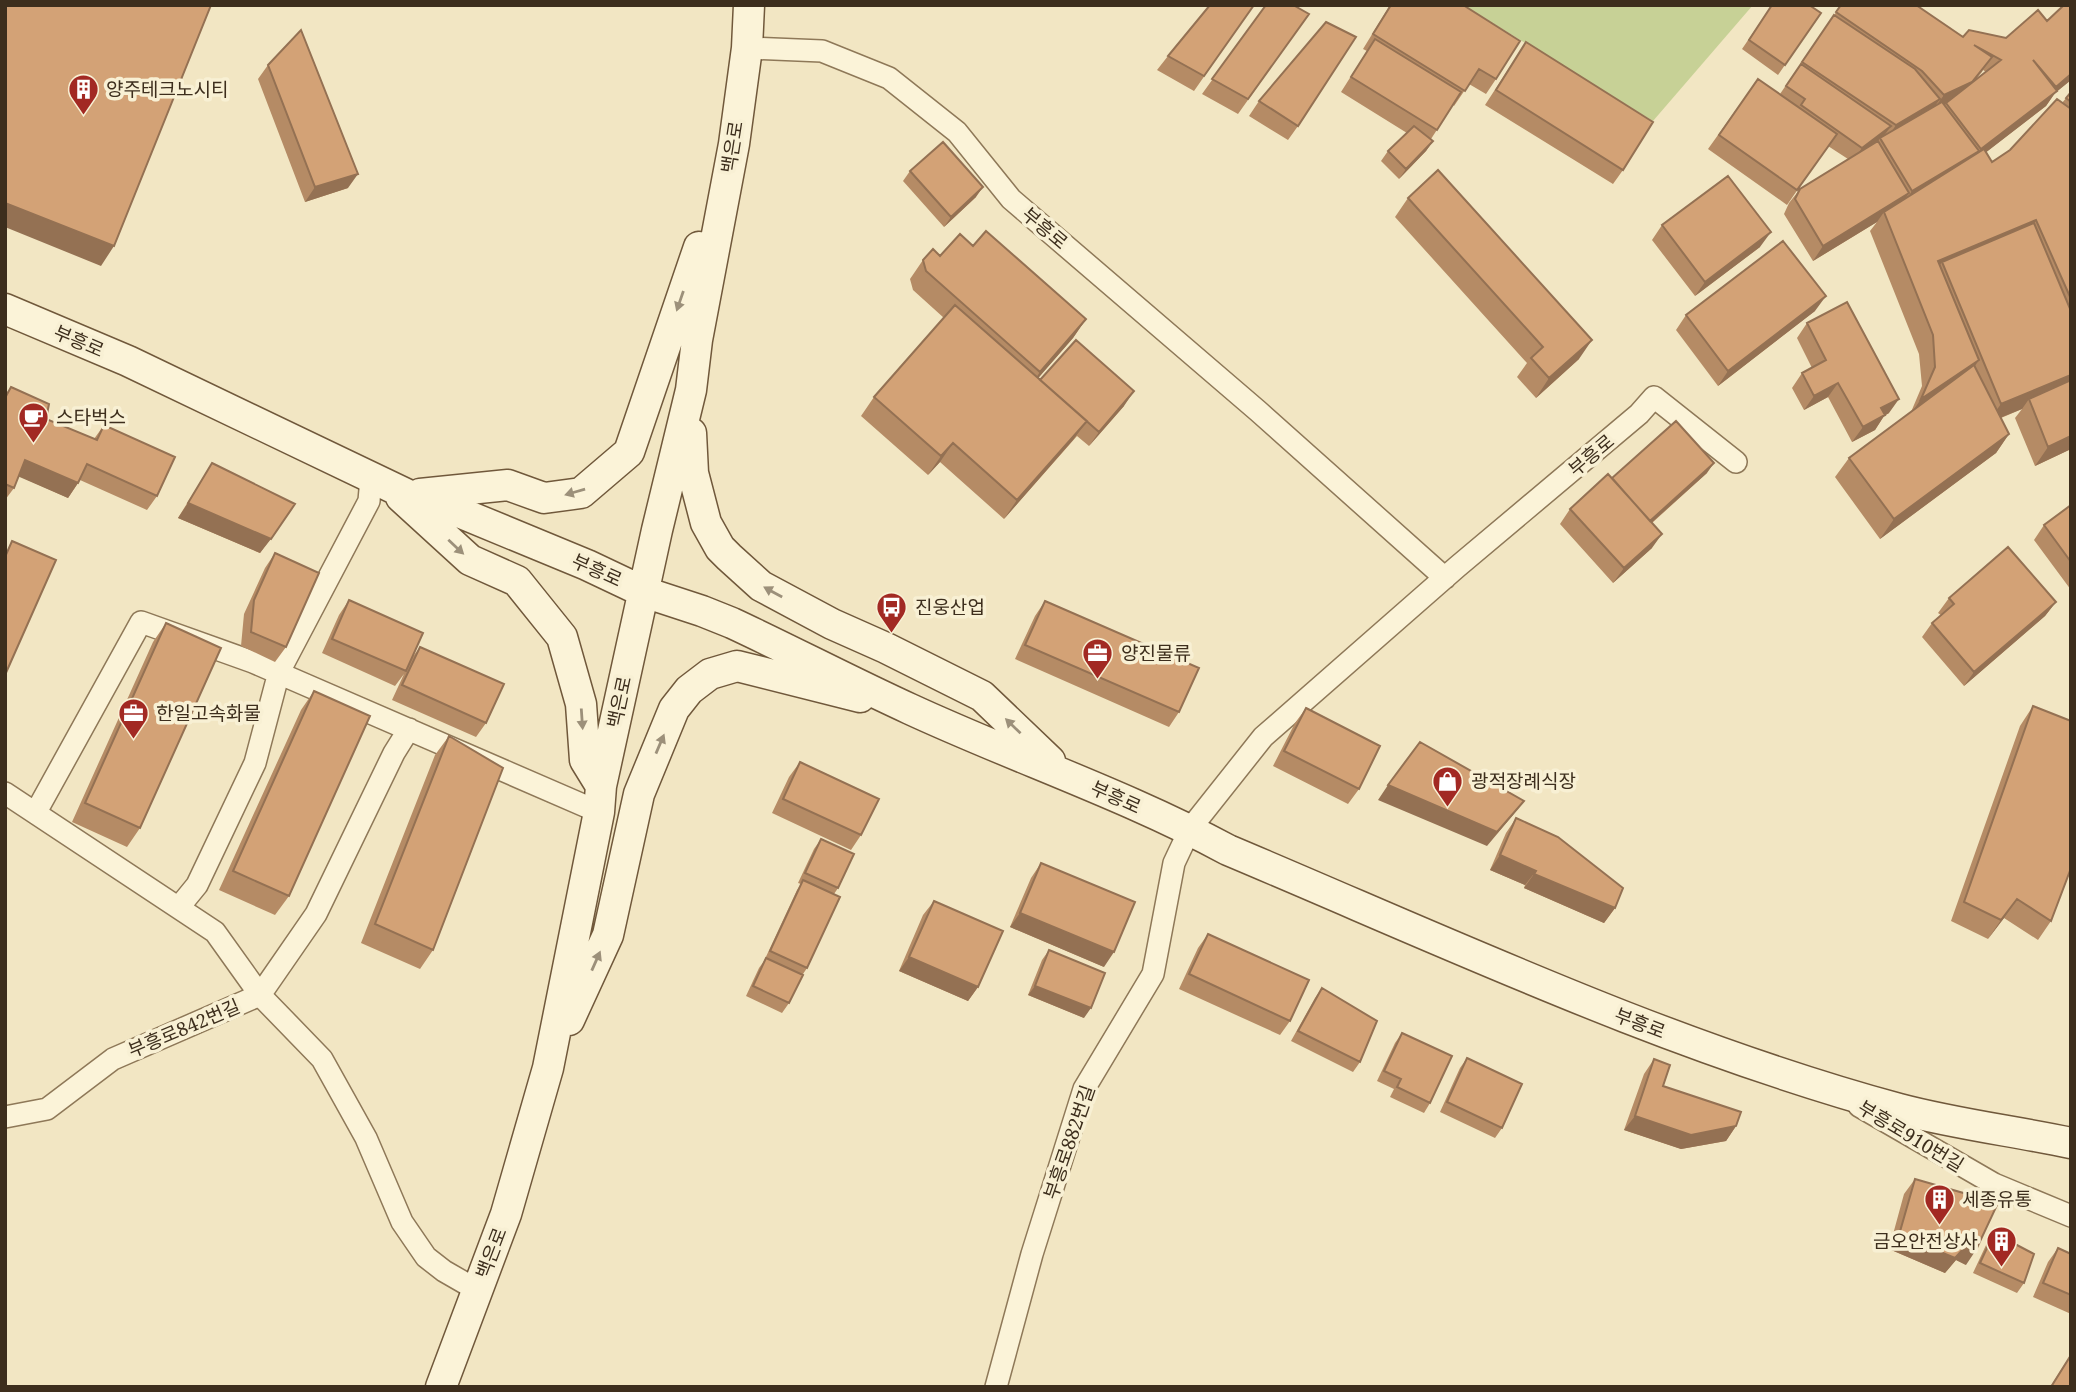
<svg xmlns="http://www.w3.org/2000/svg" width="2076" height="1392" font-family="'Noto Serif','Noto Sans KR',serif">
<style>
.green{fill:#c7d196}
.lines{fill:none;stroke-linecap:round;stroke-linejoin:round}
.street-casing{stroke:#8e7858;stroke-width:24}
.secondary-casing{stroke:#70583b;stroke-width:33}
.street{stroke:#fbf3d8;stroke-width:21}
.secondary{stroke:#fbf3d8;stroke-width:30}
.wall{fill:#b58b65;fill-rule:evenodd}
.shaded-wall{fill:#947153}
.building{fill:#d3a276;stroke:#947153;stroke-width:2}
.oneway{fill:#9c907a}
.labels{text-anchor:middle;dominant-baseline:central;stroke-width:7;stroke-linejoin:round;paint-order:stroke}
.poi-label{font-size:19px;fill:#3d2e1d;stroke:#f8f0d4;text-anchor:start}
.street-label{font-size:19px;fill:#3d2e1d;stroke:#f8f0d4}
</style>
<rect width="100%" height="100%" fill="#f2e6c3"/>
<!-- green -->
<path class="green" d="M1463,5h290l-100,116z"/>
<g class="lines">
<defs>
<path id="street" d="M747,48l75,3 67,27 68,54 54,67 247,212 187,167
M409,729l-15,24 -78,161 -56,81 62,64 44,79 36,84 24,35 18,14 33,19
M5,793l210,139 45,63 -147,64 -66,50 -42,8
M36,812l105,-190 112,40 346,150
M179,907l18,-22 58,-122 24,-91 90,-171 2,-23
M1859,1106l135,78 77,32
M996,1387l36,-133 52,-165 69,-115 21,-111 16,-34 73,-92 194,-170 182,-153 15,-17 82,65"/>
<path id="secondary" d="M5,309l123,52 280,134 53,18 126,52 57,27 58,19 30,12c60,28 119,59 178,86 106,49 216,86 318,141 221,93 439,196 671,259 56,15 115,22 172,34
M691,433l2,40 13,50 14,25 9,9 32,29 71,38 54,24 96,48 68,65
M420,494l88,-9 36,13 37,-5 48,-41 70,-205
M401,497l69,63 47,21 45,56 19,67 4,56 16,26
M569,1020l39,-85 31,-141 35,-85 15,-19 21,-16 27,-8 123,31
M441,1387l65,-173 42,-146 51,-256 2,-26 56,-256 34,-140 6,-50 37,-196 13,-96 2,-43"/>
</defs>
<!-- street casing -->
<use href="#street" class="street-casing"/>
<!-- secondary casing -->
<use href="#secondary" class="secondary-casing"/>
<!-- street -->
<use href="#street" class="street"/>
<!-- secondary -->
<use href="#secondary" class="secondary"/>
</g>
<!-- wall -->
<path class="wall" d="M1254,5l-60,86 -37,-21 11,-14z
M1266,5l43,9 -71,100 -36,-20z
M1390,5h73l33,74 -10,15 -17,-10 -15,22 -1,-1 -22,34 2,2 -7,10 -27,28 -18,-18 7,-10 19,-18 -66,-41 26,-41 -4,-2z
M1772,5l49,8 -43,62 -36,-26z
M1841,5l122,32 43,1 41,-17 24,-16v75l-16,13 -9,13 -60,46 6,10 18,-12 52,-47 9,-11v357l-36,17 -20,-48 7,-9 -21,9 8,16 -13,19 -116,86 -45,-62 14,-19 62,-46 11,-26 -3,-32 -49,-123 7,-9 -64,39 -29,-47 5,-11 11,-14 48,-30 -20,-13 -41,59 -79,-56 50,-70 22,15zM1983,70l3,2 -12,9 8,-9z
M1526,42l97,128 -10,14 -128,-79z
M268,65l80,123 -43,14 -47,-123z
M1259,101l39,25 -10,14 -39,-24z
M910,171l66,26 -32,30 -41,-46z
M1408,198l171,161 -43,39 -19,-21 10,-14 -132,-146z
M1662,225l98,22 -65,49 -43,-56z
M973,246l113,73 -13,19 -35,40 2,2 84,26 -35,40 -12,-10 -73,83 -64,-57 -12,13 -67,-59 13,-19 70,-79 -31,-28 -3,-11 13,-19z
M1815,311l-97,75 -42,-56 10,-15z
M1807,323l82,90 -5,3 -9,14 -23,12 -24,-45 -24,13 -12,-22 10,-15 10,-5 -15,-30z
M11,387l35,32 48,20 10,-14 53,71 -10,14 -67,-30 -12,18 -49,-22 -5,12 -9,12v-105z
M212,463l83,41 -35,49 -82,-35z
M1707,473l-55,50v25l-39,35 -53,-59 10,-15 42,-31z
M2071,505v85l-37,-50 10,-15z
M275,553l11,94 -11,15 -34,-16 3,-32 21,-46z
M1949,598l107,4 -11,14 -81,70 -42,-49 10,-14 9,-8 -3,-2z
M349,600l62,59 9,-12 66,76 -10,14 -84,-37 12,-26 -9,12 -73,-33 17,-38z
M1045,601l134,111 -10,15 -154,-68 20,-43z
M166,623l-26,205 -13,19 -55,-25 81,-180z
M314,691l-25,205 -14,19 -56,-25 82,-180z
M2033,706l18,215 -13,19 -34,-22 -16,21 -37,-18 69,-195z
M1306,708l53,81 -11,15 -75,-38 22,-43z
M449,736l-16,214 -13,19 -59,-26 74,-188z
M800,762l61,73 -10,15 -79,-37 17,-36z
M1516,818l99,90 -11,15 -80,-35 1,-3 -35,-15 16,-37z
M821,839l17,49 -4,6 -27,74 -4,6 -14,29 -7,10 -36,-17 13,-28 5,-7 33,-71 4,-6 -3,-1 16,-34z
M1041,863l63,104 -94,-40 21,-49z
M934,901l44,86 -10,14 -69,-30 24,-56z
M1208,934l82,87 -10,14 -101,-46 19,-41z
M1049,950l35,68 -56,-23 14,-35z
M1322,988l38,74 -7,10 -62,-31 24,-43z
M1402,1033l28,70 -6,10 -34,-16 4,-8 -17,-8 18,-38z
M1467,1058l35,70 -7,10 -55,-26 20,-44z
M1654,1059l9,27 73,40 -10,15 -45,8 -57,-19 20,-56z
M1915,1179l51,86 -10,-5 -11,13 -56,-24 15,-55z
M1994,1233l30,50 -7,10 -44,-20 14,-30z
M2058,1248l13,6v60l-38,-17 15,-35z
M2071,1354v33h-21z"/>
<!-- shaded-wall -->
<path class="shaded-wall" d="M1992,57l-30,40 -29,13 11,-15z
M2071,74v6l-16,13 -9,13 -75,58 10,-15 67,-51 8,-11z
M1940,99l-10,14 -44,27 10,-15z
M1891,126l-10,14 -1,-2 -5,7 -23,17 10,-14z
M1433,141l-7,10 -27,28 7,-10z
M1979,151l-10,15 -67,40 10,-15z
M358,174l-10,14 -43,14 10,-15z
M983,187l-7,10 -32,30 7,-10z
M1909,193l-10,15 -15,4 -7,10 -64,39 10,-15z
M5,203l109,43 -13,20 -96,-39z
M2036,220l-13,19 -81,23 -11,15 7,-16z
M1771,232l-11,15 -65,49 10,-14z
M1826,296l-11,15 -97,75 10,-15z
M1086,319l-13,19 -46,53 13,-19z
M1592,340l-13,19 -43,39 13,-20z
M1979,360l-13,19 -58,39 13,-19z
M2071,375v14l-42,10 -7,10 -35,14 14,-19z
M1838,383l-10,14 -24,13 10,-14z
M1134,391l-10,15 -35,40 10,-14z
M1899,399l-10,14 -5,3 -9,14 -23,12 11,-15 18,-19z
M1087,421l-14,19 -69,79 13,-19z
M2009,434l-13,19 -116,86 14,-20z
M2071,436v13l-36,17 13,-19z
M953,443l-13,19 -12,13 13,-19z
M25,460l53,23 -10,15 -53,-23z
M1714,463l-7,10 -67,60 7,-10z
M188,503l83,36 -11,14 -82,-35z
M1662,534l-10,14 -39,35 11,-15z
M2056,602l-11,14 -81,70 10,-14z
M1388,785l136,16 -11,14 -26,31 -109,-46z
M1500,855l36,16 -11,14 -35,-15z
M1534,874l81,34 -11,15 -80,-35z
M2017,899l-13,19 -16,21 13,-19z
M1020,913l94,39 -10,15 -94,-40z
M909,957l69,30 -10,14 -69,-30z
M1035,986l56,22 -7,10 -56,-23z
M1635,1116l101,10 -10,15 -45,8 -57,-19z
M1899,1235l67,11 10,4 -10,15 -10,-5 -11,13 -56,-24z"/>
<!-- building -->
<path class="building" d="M5,5h206l-97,241 -109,-43z
M1210,5h44l-50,71 -36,-20z
M1266,5h27l16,9 -61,85 -36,-20z
M1391,5h72l57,36 -24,38 -17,-10 -14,22 -92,-57z
M1772,5h37l12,8 -36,52 -36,-25z
M1841,5h75l47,32 6,-7 37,8 32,-28 9,11 17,-16h7v69l-15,13 -23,-27 24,31 -76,58 -35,-46 55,-43 -27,-15 18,12 -20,25 -28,13 -22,-24 -86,-59z
M1834,15l81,54 25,30 -44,26 -94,-63z
M1326,22l30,15 -58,89 -39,-25z
M301,30l57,144 -43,13 -47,-122z
M1375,39l86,53 -24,38 -86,-53z
M1526,42l127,80 -30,48 -127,-80z
M1801,64l90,62 -29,22 -61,-43 4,-6 -19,-13z
M1758,79l79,55 -40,56 -78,-55z
M2071,92v10l-5,-4z
M2057,99l14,10v190l-35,-79 -98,41 41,99 -58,39 14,-32 -2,-32 -49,-123 100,-63 8,13 18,-12z
M1942,102l37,49 -67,40 -32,-53z
M1414,126l19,15 -27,28 -18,-18z
M1878,141l31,52 -86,53 -28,-47 5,-10z
M943,142l40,45 -32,30 -41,-46z
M1438,170l154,170 -43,38 -18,-20 12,-11 -135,-149z
M1728,176l43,56 -66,50 -43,-57z
M2034,223l37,88v64l-70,29 -59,-142z
M986,231l100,88 -46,53 -114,-101 -3,-11 10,-11 7,7 20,-22 13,12z
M1783,241l43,55 -98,75 -42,-56z
M1847,302l52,97 -18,9 4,7 -22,12 -25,-44 -24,13 -12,-23 24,-13 -19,-37z
M955,305l132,116 -70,79 -64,-57 -12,13 -67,-59z
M1076,340l58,51 -35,41 -59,-52z
M1974,365l35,69 -115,85 -45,-61z
M2071,380v56l-23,11 -19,-48z
M11,387l38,17 -3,15 51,21 7,-15 71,32 -18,39 -70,-32 -9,19 -53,-23 -11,28 -9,-4v-86z
M1676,421l38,42 -64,58 -38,-43z
M212,463l83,41 -24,35 -83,-36z
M1608,474l54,60 -38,34 -54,-59z
M2071,505v57l-27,-37z
M12,541l44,19 -51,115v-118z
M2008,547l48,55 -82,70 -42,-49 22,-19 -5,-6z
M275,553l44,20 -33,74 -35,-15 3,-32z
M349,600l74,33 -17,38 -74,-32z
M1045,601l154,67 -20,44 -154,-67z
M166,623l55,25 -81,180 -55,-25z
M420,647l84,37 -18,39 -84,-38z
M314,691l56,25 -81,180 -56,-25z
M2033,706l38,15v147l-20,53 -34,-22 -16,21 -37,-18z
M1306,708l74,38 -21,43 -75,-38z
M449,736l54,32 -70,182 -58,-26z
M1420,742l104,59 -27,31 -109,-47z
M800,762l79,37 -18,36 -78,-36z
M1516,818l42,19 65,51 -8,20 -81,-34 2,-3 -36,-16z
M821,839l33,15 -16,34 -33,-15z
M1041,863l94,39 -21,50 -94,-39z
M803,880l37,17 -33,71 -37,-17z
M934,901l69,30 -25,56 -69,-30z
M1208,934l101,46 -19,41 -101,-47z
M1049,950l56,23 -14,35 -56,-22z
M766,958l37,17 -14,28 -36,-17z
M1322,988l55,33 -17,41 -62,-31z
M1402,1033l50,23 -22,47 -33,-16 4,-8 -17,-8z
M1467,1058l55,26 -20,44 -55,-26z
M1654,1059l16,6 -7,21 78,26 -5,14 -45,9 -56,-19z
M1915,1179l83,24 -22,47 -10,-4 -11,12 -56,-23z
M1994,1233l40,21 -10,29 -44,-20z
M2058,1248l13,6v41l-28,-12z
M2071,1355v32h-20z"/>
<!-- one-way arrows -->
<defs><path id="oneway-solid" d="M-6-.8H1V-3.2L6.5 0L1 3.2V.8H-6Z" transform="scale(1.75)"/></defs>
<g class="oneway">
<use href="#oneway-solid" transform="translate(680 301) rotate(109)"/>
<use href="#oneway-solid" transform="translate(575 492) rotate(164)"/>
<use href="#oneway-solid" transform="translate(456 547) rotate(43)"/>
<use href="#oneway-solid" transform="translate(773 592) rotate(-151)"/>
<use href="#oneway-solid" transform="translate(582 719) rotate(86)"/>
<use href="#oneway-solid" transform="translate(1013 726) rotate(-136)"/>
<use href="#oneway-solid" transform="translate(660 744) rotate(-67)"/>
<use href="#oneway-solid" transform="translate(596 961) rotate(-66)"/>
</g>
<!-- icons -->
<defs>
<symbol id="building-pin" viewBox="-11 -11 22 30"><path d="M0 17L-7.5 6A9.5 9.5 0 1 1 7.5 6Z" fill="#a22923" stroke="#f8f0d4"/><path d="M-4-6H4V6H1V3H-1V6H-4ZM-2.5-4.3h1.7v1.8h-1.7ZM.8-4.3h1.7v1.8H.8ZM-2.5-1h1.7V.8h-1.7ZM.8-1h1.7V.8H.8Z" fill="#fff"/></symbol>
<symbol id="cafe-pin" viewBox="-11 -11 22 30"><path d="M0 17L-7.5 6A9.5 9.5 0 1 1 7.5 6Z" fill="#a22923" stroke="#f8f0d4"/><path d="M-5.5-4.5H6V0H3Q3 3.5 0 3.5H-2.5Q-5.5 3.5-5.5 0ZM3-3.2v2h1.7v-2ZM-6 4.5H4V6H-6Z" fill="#fff"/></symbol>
<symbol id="bus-pin" viewBox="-11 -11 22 30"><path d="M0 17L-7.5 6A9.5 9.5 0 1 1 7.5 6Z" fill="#a22923" stroke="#f8f0d4"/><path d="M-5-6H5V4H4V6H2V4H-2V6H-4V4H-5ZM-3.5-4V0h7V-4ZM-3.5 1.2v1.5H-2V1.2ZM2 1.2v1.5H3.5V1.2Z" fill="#fff"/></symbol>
<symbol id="office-pin" viewBox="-11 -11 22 30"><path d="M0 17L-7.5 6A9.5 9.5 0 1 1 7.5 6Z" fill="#a22923" stroke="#f8f0d4"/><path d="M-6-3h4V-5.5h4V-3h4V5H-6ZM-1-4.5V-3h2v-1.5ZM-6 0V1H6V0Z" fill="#fff"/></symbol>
<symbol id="shop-pin" viewBox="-11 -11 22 30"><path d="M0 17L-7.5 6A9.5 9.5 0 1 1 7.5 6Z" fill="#a22923" stroke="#f8f0d4"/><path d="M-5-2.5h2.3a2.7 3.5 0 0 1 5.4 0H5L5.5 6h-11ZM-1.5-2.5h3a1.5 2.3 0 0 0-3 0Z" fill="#fff"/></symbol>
</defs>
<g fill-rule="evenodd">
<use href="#building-pin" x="66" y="72" width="35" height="47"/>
<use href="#cafe-pin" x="16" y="400" width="35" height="47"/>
<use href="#bus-pin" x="874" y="590" width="35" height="47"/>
<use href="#office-pin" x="1080" y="636" width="35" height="47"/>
<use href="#office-pin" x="116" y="696" width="35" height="47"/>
<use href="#shop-pin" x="1430" y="764" width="35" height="47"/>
<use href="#building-pin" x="1922" y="1182" width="35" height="47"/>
<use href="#building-pin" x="1984" y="1224" width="35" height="47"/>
</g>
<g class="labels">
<!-- poi labels -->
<g class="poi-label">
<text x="106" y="89">양주테크노시티</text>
<text x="56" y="417">스타벅스</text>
<text x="915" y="607">진웅산업</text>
<text x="1121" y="653">양진물류</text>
<text x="156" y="713">한일고속화물</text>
<text x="1471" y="781">광적장례식장</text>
<text x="1962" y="1199">세종유통</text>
<text x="1978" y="1241" text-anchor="end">금오안전상사</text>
</g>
<!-- street labels -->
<g class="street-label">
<text transform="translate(732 147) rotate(-81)">백은로</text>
<text transform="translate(1045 228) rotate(40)">부흥로</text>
<text transform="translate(79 341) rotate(23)">부흥로</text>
<text transform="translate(1591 455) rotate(-40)">부흥로</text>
<text transform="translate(597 570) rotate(24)">부흥로</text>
<text transform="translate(619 702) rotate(-78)">백은로</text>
<text transform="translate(1116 797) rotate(24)">부흥로</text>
<text transform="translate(1640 1023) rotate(21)">부흥로</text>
<text transform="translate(184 1028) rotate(-23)">부흥로842번길</text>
<text transform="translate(1911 1136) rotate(31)">부흥로910번길</text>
<text transform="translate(1069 1142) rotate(-71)">부흥로882번길</text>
<text transform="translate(491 1253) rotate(-69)">백은로</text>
</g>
</g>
<!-- border -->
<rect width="2076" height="1392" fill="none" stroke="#3d2e1d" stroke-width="14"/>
</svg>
